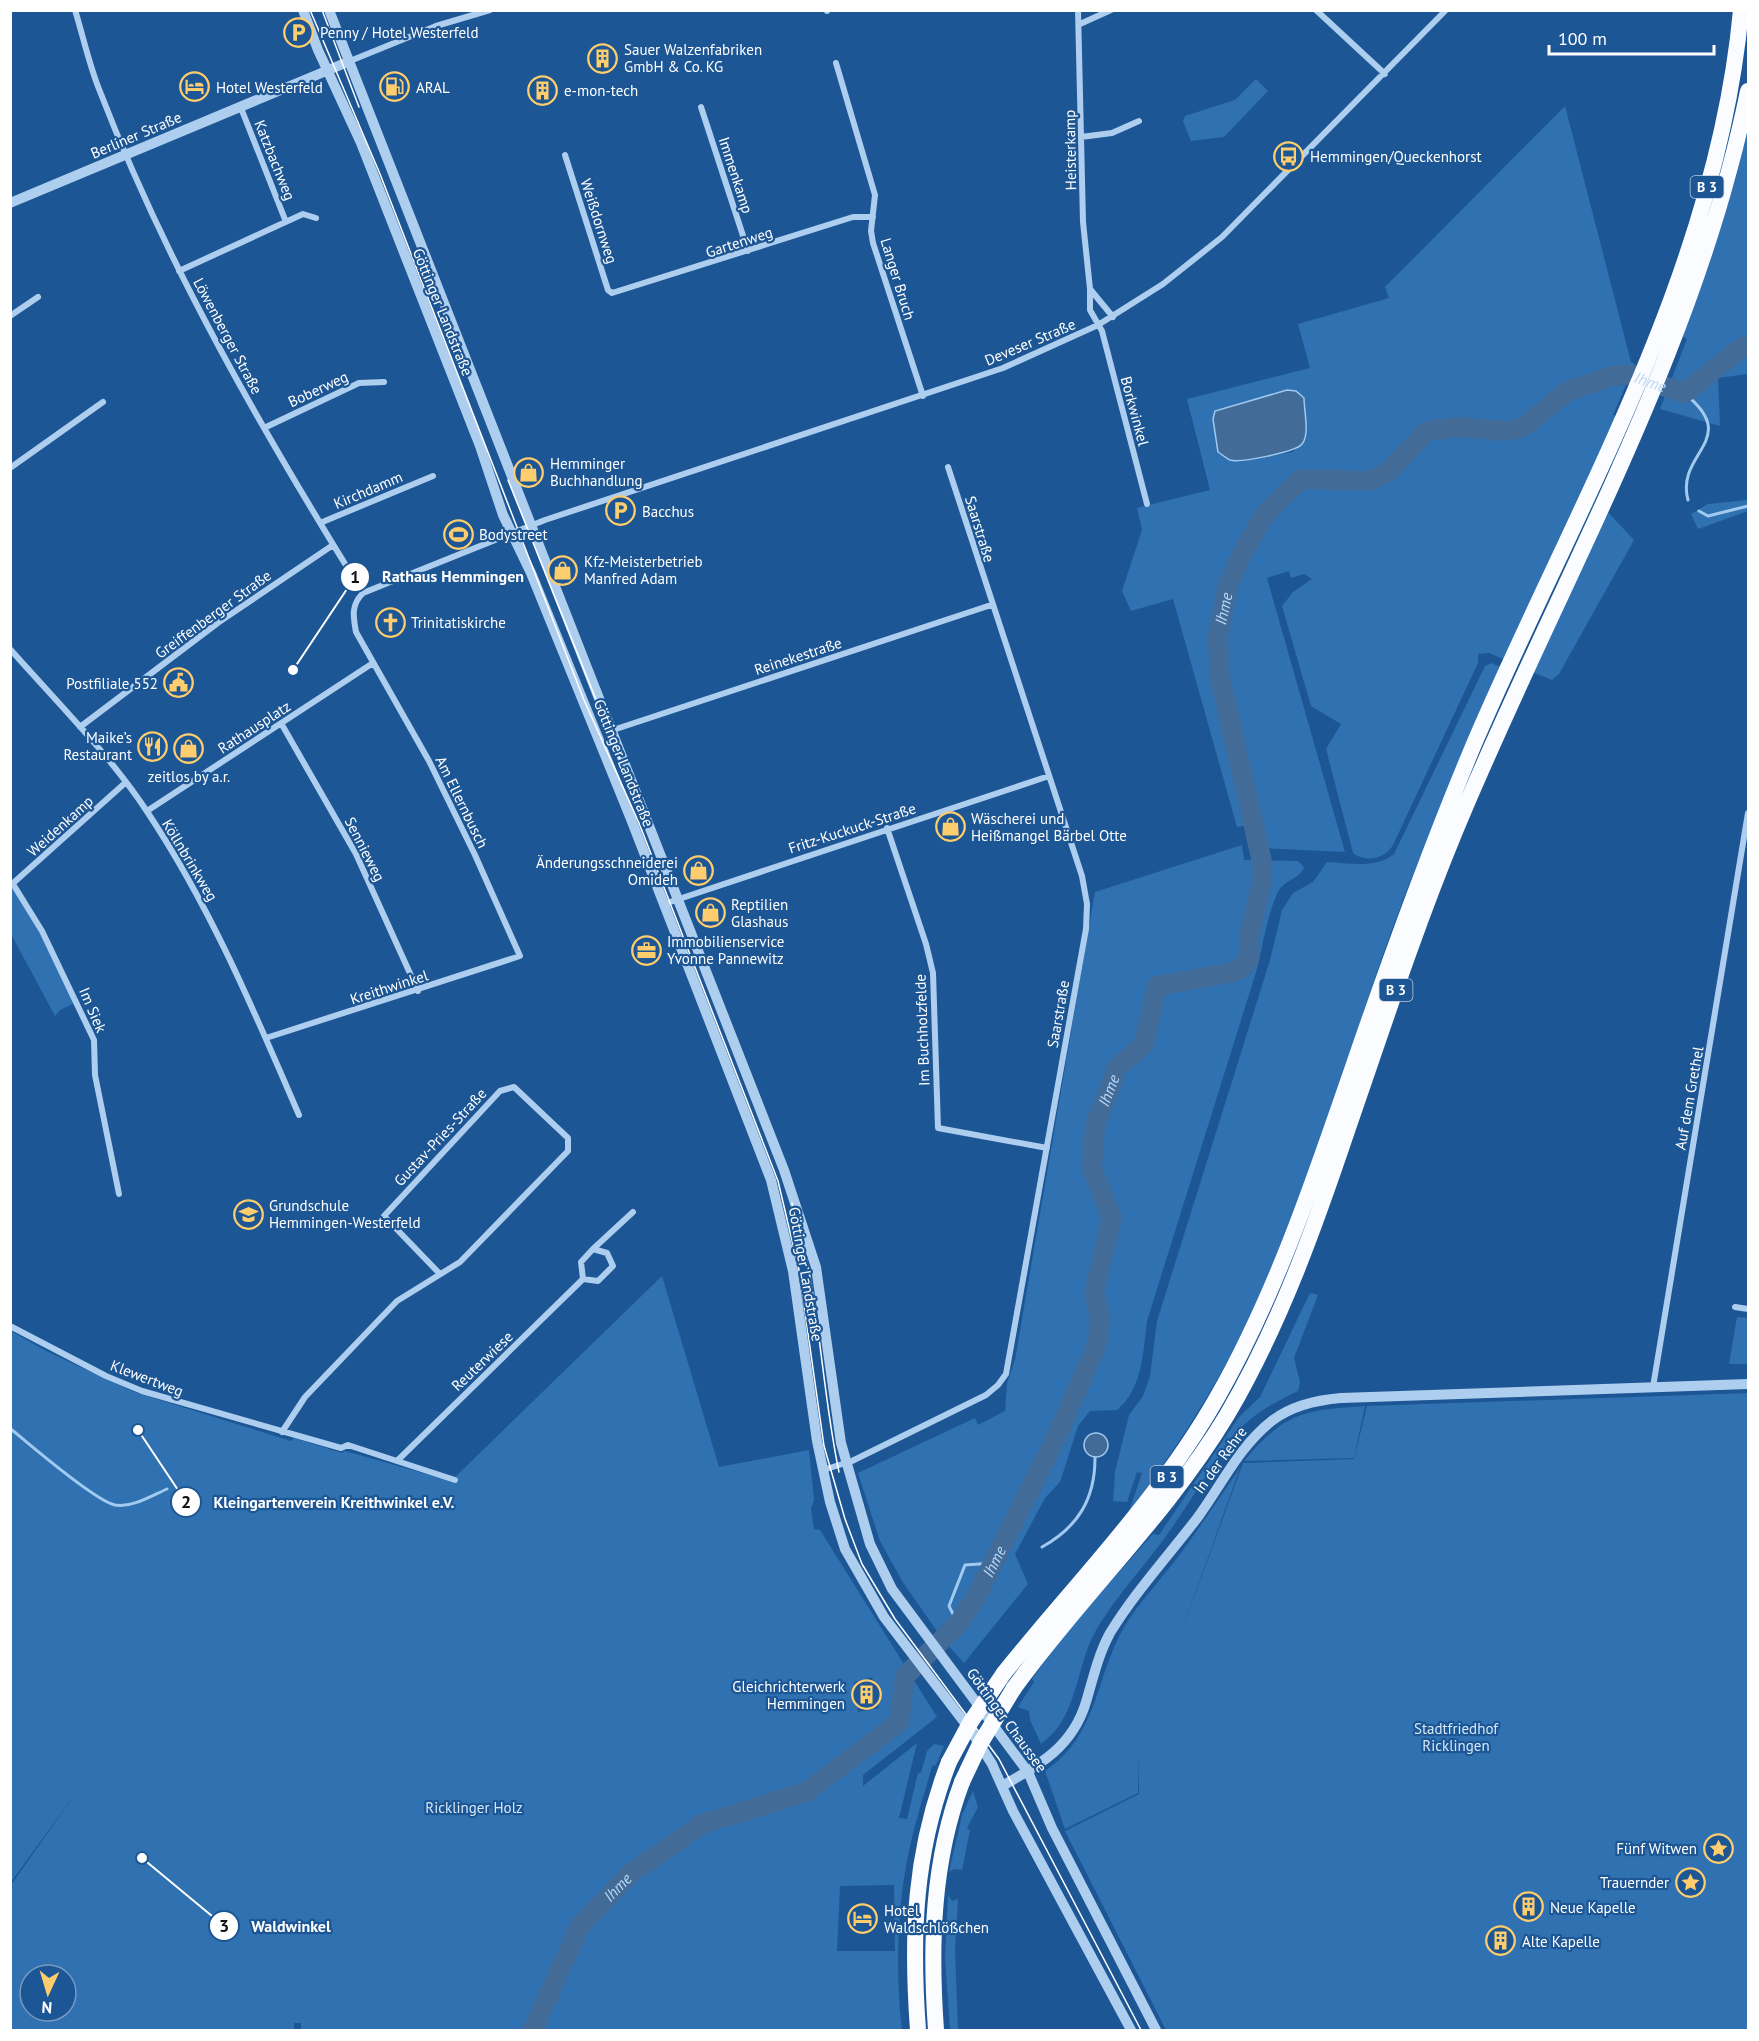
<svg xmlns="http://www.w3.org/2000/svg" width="1759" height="2041" font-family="'PT Sans',sans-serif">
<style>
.green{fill:#3071b1;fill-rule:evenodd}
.water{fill:#426b97;stroke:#a2caf0;stroke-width:1.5}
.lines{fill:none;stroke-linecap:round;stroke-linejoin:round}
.stream{stroke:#a2caf0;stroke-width:3}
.river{stroke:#426b97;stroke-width:20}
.minor{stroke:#aeceef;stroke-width:6}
.tertiary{stroke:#aeceef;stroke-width:10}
.trunk{stroke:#fafcff;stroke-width:16}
.tram{stroke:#fff;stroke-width:1.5}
.trunk-bridge{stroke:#fafcff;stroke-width:16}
.labels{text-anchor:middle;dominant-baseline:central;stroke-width:4.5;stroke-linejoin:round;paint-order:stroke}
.shield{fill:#1d5694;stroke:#bbccdf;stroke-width:1.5}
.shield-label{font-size:14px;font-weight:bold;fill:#fff}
.poi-label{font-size:15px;fill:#fff;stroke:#1d5694;text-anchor:start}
.street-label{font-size:15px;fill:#fff;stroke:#1d5694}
.park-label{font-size:15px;fill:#d5e8fa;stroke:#1d5694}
.water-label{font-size:16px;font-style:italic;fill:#bbd8f5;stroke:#1d5694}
.leader{fill:none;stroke:#fff;stroke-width:2}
.callout-dot{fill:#fff;stroke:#1d5694;stroke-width:2}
.mark-label{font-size:18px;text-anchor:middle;font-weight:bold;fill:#111}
.callout-label{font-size:16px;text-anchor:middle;font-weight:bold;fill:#fff;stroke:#1d5694;stroke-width:4.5;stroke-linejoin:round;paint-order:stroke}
</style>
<rect width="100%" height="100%" fill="#1d5694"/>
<!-- green -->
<path class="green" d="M1256,79l12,12 -44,46 -33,4 -8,-20 2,-5 50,-16z
M1565,106l66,256 4,2 -22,51 3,1 -113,243 -14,-6 -11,1v9l-85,182c-8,14 -27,18 -40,8l-27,-104 15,-25 -30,-18 -29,-100 11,-14 19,-13 -8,-5 -13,4 -2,-7 -22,7 78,274 -83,-4 -40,-174 -1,-41 11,-49 13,-30 -7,1 -12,27 -11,51 1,43 41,172 -8,1 -5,-23 -7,1 -64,-228 -42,12 -9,-20 20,-61 -5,-22 73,-18 -23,-91 123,-31 -12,-44 91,-26 -4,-11zM1286,390l10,1 8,7 2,38 -13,16 -47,8c-16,-13 -39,-25 -31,-49z
M1748,124v250l-30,4 2,48 -60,-17 27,-70 -5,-3 54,-158z
M1748,500v11l-50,18 -7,-15 17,-10z
M1605,509l29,31 -75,134 -7,6 -23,-9z
M1491,663l10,4c-40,94 -83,188 -117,285 -44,126 -82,258 -141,379 -32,65 -71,123 -114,181l13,-39 -5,-1 -10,30 -14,-1 2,-29 14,-57 14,-19 7,-20 7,-55 113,-361 12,-50 11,-17 20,-11 14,-20c22,1 49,7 67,-8l91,-188z
M1242,845l2,15 54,1 6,6c-4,12 -20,13 -26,25 -11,23 -15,52 -21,77l-110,352c-4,31 -4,67 -30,89l-27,1 -12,15 -18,56 -15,16 -30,56 13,30 -64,79 -19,-21 19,-21 29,-50 84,-175 -4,-1 -99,200 -15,22 -18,20 -39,-56 -22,-40 -22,-68 117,-55 3,7 27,-14 2,-28 8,-23 80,-468z
M10,886l13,11 54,105 -17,8 -5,6 -44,-82z
M662,1276l57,191 90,-17 5,50 -3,9 3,20 6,1 117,187 -74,58v11l54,-43 -18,75 8,1 11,-46h3l6,-22 7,-7 10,2 -8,19 -4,1c-7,26 -16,53 -22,80 -13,57 -15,127 -8,184h-601v-7h-7v7h-283v-145l67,-95 -67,92v-551l35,20 88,41 157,49 3,-3 48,15 3,-2 106,30zM872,1677l7,31 -21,4 -4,-30zM894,1885l1,66h-58l3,-65zM30,1975h36v36h-36z
M1310,1293l8,2 -24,63 6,24 -2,9c-20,10 -41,20 -57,37 -26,31 -47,68 -70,101 -24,35 -55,66 -76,103 -20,37 -17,86 -54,112l-11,-24 -1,-9 -11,-4 16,-25 -2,-3 38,-52 83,-93 6,1 80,-118 21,-20z
M1737,1317l11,1v46h-19z
M1748,1393v637h-582l-101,-199 74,-37 -1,-41v40l-73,36 -20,-58c58,-39 49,-103 87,-156 14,-20 31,-38 45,-57 22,-29 42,-60 63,-90l-61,171 64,-176 111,-4 13,-53z
M1365,1406l-11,52 -110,3c41,-49 60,-51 121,-55z
M973,1791l5,16 -11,21 3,2 -8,40 -8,-1 -5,3 13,-57z
M948,1895l4,6 6,-2 -3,51 3,80h-8l-5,-72z"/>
<!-- water -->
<path class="water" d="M1287,390l9,1 8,7c0,12 6,37 -2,46 -6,8 -62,19 -72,16 -4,-2 -9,-6 -12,-8l-5,-33 2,-8z
M1084 1445a12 12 0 1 1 24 0a12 12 0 1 1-24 0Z"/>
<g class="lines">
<!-- stream -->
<path class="stream" d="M1684,393c59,47 -9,59 4,107
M1699,511l9,5 40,-10
M11,1429c18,15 84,72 104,76 17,3 36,-9 52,-16
M1042,1547c36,-20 53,-48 53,-89
M958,1624l-9,-18 16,-41 29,-2"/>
<!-- river -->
<path class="river" id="s1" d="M533,2030l47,-104 50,-52 72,-50 104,-32 93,-70 6,-46 53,-52 18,-27 82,-163 34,-78 6,-17 2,-25 -6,-20 18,-76 -20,-49 3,-44 23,-59 25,-20 14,-60 77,-14 9,-5 7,-10 -1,-20 13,-54v-21l-43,-189 -1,-40 11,-51 14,-30 22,-38 36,-35 68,2 19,-9 39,-41 34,-4 43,4 18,-3 46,-37 45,-15 15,-2 56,19 59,-46 5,-1"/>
<!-- minor -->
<path class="minor" d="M75,10c8,26 14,54 24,79 68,177 164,343 264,504
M827,10v1
M1078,10l5,212 7,67
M1316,10l69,64
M1080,24l31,-14
M350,61l86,-35 54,-16
M836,63l39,132 -4,36 2,12 50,153
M701,107l47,144
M241,108l45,114
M1081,137l31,-4 27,-12
M565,155l43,135 4,3 241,-76h20
M179,271l124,-57 13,4
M10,316l28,-19
M1113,317l-23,-28v21l12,21 45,173
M264,428l95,-45 25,-1
M10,468l93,-66
M320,523l113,-47
M10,649c46,52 101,107 138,164 63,95 106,198 151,302
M281,723l75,131 62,137
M80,727l139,-105 114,-77
M613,730l378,-125
M147,811l226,-148
M887,828l39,116 7,29 5,155 109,20
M13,884l29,47 52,109 1,35 24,119
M11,885l114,-102
M664,904l385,-128
M266,1038l254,-82 -45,-101 -46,-94 -73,-129c-3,-16 -5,-27 7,-39l182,-73 458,-152 95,-43 65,-41 59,-47 224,-227
M593,1249l14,4 6,13 -15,15 -15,-2 -2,-17z
M593,1249l40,-37
M1735,1307l13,2
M10,1326l96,50 36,15 199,57 7,-3 107,35
M1653,1387l95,-574
M282,1432l23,-35 92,-96 63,-39 108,-111v-13l-54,-51 -14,4 -116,125 55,57
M397,1461l186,-182
M823,1470l29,-9 134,-66 12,-10 8,-11 80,-445 1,-25 -5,-28 -134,-409"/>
<!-- tertiary -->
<path class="tertiary" d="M303,10l15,40 43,93 119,303 23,69 28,58 100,246 140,361 22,91 24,170 13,61 15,47 39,68 87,114 21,33 21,47 118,219
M329,10l455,1160 32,97 25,176 29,101 22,45 136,183 24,56 104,202
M10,203l340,-142
M1002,1786c38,-21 71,-40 84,-84 7,-23 12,-47 24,-69 25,-41 59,-78 88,-116 24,-33 42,-72 75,-97 20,-15 44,-20 68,-22l407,-14"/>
<!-- trunk -->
<path class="trunk" d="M1004,1673c73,-91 156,-174 214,-277 59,-104 97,-219 136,-332 37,-108 76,-215 120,-320 102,-239 243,-470 267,-734
M1014,1688c68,-94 153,-173 213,-273 53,-90 88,-189 121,-287 34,-98 66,-197 106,-294 101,-246 241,-480 294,-743
M918,2030c-7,-95 -4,-178 31,-268
M936,2030c-6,-84 -4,-168 26,-248"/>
<!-- tram -->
<path class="tram" d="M310,10l70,164 204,526 55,123 139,358 21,89 25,176 21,73 17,45 33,55 104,140 142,271
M322,10l37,97
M508,480l117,292
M792,1203c28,88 28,179 47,269"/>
<!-- trunk-bridge -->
<path class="trunk-bridge" d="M949,1762l21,-39 34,-50
M962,1782l18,-38 34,-56"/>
</g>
<!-- icons -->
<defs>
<symbol id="parking-ring" viewBox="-11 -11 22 22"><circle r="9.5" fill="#1d5694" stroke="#fecd6d" stroke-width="1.5"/><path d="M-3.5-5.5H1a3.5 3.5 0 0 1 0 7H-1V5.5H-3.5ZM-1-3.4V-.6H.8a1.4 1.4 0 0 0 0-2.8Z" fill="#fecd6d"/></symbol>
<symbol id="building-ring" viewBox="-11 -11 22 22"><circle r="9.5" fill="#1d5694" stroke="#fecd6d" stroke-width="1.5"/><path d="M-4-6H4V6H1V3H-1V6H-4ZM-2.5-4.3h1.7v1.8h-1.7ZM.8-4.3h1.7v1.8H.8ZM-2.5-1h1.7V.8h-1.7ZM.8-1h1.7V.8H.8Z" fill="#fecd6d"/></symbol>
<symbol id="hotel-ring" viewBox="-11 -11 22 22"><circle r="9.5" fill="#1d5694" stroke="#fecd6d" stroke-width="1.5"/><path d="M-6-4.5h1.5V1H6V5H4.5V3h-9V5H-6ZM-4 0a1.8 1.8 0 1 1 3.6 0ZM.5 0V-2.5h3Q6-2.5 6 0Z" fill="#fecd6d"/></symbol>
<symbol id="fuel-ring" viewBox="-11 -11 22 22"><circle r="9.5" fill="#1d5694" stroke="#fecd6d" stroke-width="1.5"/><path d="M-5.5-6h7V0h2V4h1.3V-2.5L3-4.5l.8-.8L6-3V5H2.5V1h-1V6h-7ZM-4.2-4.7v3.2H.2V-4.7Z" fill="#fecd6d"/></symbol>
<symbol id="bus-ring" viewBox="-11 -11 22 22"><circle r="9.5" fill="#1d5694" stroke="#fecd6d" stroke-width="1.5"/><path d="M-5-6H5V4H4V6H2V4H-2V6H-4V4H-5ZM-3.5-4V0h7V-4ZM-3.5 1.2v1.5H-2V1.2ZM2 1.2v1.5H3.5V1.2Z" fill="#fecd6d"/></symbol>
<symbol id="shop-ring" viewBox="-11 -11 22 22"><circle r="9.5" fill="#1d5694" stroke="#fecd6d" stroke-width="1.5"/><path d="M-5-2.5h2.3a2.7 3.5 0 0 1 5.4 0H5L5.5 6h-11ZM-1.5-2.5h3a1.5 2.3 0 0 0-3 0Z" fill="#fecd6d"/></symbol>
<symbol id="stadium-ring" viewBox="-11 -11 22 22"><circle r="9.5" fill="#1d5694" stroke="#fecd6d" stroke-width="1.5"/><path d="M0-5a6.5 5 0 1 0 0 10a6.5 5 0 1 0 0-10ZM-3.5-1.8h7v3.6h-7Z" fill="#fecd6d"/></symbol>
<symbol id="church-ring" viewBox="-11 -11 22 22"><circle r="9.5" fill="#1d5694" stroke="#fecd6d" stroke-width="1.5"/><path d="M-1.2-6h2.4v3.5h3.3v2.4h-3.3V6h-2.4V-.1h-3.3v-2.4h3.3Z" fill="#fecd6d"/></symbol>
<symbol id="civic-ring" viewBox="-11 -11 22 22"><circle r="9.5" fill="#1d5694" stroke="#fecd6d" stroke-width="1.5"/><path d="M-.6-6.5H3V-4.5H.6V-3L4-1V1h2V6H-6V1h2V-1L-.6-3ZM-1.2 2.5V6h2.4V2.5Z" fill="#fecd6d"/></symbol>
<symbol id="restaurant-ring" viewBox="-11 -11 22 22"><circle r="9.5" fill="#1d5694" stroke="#fecd6d" stroke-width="1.5"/><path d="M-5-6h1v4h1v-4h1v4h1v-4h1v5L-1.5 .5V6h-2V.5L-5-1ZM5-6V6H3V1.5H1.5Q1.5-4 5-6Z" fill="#fecd6d"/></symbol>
<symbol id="office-ring" viewBox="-11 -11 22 22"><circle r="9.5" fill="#1d5694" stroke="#fecd6d" stroke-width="1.5"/><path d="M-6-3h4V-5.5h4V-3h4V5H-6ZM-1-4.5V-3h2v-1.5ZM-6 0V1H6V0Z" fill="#fecd6d"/></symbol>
<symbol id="school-ring" viewBox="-11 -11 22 22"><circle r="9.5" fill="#1d5694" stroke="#fecd6d" stroke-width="1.5"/><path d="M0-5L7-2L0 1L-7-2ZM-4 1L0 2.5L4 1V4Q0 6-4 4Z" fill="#fecd6d"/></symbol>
<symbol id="sight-ring" viewBox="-11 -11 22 22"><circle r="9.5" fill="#1d5694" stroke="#fecd6d" stroke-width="1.5"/><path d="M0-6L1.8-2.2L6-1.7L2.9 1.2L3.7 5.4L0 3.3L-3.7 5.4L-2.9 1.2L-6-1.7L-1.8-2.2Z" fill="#fecd6d"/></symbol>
</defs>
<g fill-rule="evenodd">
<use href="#parking-ring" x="282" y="16" width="33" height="33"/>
<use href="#building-ring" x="586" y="42" width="33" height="33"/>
<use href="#hotel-ring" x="178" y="70" width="33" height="33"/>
<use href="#fuel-ring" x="378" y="70" width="33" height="33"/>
<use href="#building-ring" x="526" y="74" width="33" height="33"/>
<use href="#bus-ring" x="1272" y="140" width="33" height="33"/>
<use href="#shop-ring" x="512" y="456" width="33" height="33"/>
<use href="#parking-ring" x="604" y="494" width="33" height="33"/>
<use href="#stadium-ring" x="442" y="518" width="33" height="33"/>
<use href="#shop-ring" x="546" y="554" width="33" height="33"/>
<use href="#church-ring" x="374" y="606" width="33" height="33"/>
<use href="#civic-ring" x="162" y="666" width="33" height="33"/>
<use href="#restaurant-ring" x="136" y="730" width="33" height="33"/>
<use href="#shop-ring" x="172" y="732" width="33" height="33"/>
<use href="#shop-ring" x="934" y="810" width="33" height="33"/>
<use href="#shop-ring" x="682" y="854" width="33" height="33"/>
<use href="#shop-ring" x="694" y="896" width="33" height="33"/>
<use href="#office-ring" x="630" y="934" width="33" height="33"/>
<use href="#school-ring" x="232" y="1198" width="33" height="33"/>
<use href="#building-ring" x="850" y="1678" width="33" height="33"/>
<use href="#sight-ring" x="1702" y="1832" width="33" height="33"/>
<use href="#sight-ring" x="1674" y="1866" width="33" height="33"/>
<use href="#building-ring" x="1512" y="1890" width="33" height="33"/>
<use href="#hotel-ring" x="846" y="1902" width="33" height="33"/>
<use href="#building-ring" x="1484" y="1924" width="33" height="33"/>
</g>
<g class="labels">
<!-- shield labels -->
<g class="shield">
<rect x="1690.5" y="176" width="33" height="22" rx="4.5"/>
<rect x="1379.5" y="979" width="33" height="22" rx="4.5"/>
<rect x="1150.5" y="1466" width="33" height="22" rx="4.5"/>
</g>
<g class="shield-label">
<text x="1707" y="187">B 3</text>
<text x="1396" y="990">B 3</text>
<text x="1167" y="1477">B 3</text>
</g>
<!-- poi labels -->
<g class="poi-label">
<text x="320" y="32">Penny / Hotel Westerfeld</text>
<text x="624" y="49">Sauer Walzenfabriken<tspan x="624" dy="17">GmbH &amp; Co. KG</tspan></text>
<text x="216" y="87">Hotel Westerfeld</text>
<text x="416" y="87">ARAL</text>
<text x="564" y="90">e-mon-tech</text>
<text x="1310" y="156">Hemmingen/Queckenhorst</text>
<text x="550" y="463">Hemminger<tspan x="550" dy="17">Buchhandlung</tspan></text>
<text x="642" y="511">Bacchus</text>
<text x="479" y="534">Bodystreet</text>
<text x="584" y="561">Kfz-Meisterbetrieb<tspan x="584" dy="17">Manfred Adam</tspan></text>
<text x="411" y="622">Trinitatiskirche</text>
<text x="158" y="683" text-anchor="end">Postfiliale 552</text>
<text x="132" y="737" text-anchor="end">Maike’s<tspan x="132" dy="17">Restaurant</tspan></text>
<text x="189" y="776" text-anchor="middle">zeitlos by a.r.</text>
<text x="971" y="818">Wäscherei und<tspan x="971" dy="17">Heißmangel Bärbel Otte</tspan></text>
<text x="678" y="862" text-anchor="end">Änderungsschneiderei<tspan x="678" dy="17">Omideh</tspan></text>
<text x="731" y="904">Reptilien<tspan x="731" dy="17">Glashaus</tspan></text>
<text x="667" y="941">Immobilienservice<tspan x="667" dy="17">Yvonne Pannewitz</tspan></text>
<text x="269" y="1205">Grundschule<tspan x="269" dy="17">Hemmingen-Westerfeld</tspan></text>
<text x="845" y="1686" text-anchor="end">Gleichrichterwerk<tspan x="845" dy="17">Hemmingen</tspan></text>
<text x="1697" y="1848" text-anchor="end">Fünf Witwen</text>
<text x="1669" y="1882" text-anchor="end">Trauernder</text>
<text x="1550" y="1907">Neue Kapelle</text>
<text x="884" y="1910">Hotel<tspan x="884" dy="17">Waldschlößchen</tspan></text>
<text x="1522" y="1941">Alte Kapelle</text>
</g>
<!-- street labels -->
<g class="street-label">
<text transform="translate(136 135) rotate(-23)">Berliner Straße</text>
<text transform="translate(1070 150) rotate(-91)">Heisterkamp</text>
<text transform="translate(275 160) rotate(68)">Katzbachweg</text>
<text transform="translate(736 175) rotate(72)">Immenkamp</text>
<text transform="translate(599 221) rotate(72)">Weißdornweg</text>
<text transform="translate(739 242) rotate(-18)">Gartenweg</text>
<text transform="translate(898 279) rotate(73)">Langer Bruch</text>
<text transform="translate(443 312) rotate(68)">Göttinger Landstraße</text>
<text transform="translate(228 336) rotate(62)">Löwenberger Straße</text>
<text transform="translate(1030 342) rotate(-23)">Deveser Straße</text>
<text transform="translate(318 389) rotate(-25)">Boberweg</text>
<text transform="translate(1135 411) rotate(75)">Borkwinkel</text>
<text transform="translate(368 490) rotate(-23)">Kirchdamm</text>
<text transform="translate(980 529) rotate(73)">Saarstraße</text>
<text transform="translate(213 614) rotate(-36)">Greiffenberger Straße</text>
<text transform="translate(798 656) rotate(-18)">Reinekestraße</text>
<text transform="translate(254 727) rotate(-33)">Rathausplatz</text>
<text transform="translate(624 763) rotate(68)">Göttinger Landstraße</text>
<text transform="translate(462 802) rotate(64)">Am Ellernbusch</text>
<text transform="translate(60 826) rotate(-42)">Weidenkamp</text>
<text transform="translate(852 828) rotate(-18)">Fritz-Kuckuck-Straße</text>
<text transform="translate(365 849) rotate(63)">Sennieweg</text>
<text transform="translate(190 860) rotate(59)">Köllnbrinkweg</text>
<text transform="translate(389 987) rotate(-18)">Kreithwinkel</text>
<text transform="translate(93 1010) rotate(67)">Im Siek</text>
<text transform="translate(1058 1014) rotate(-80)">Saarstraße</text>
<text transform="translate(922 1030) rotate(-92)">Im Buchholzfelde</text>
<text transform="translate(1689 1098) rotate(-80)">Auf dem Grethel</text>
<text transform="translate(440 1137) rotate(-47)">Gustav-Pries-Straße</text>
<text transform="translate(806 1274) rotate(80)">Göttinger Landstraße</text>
<text transform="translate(482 1361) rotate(-44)">Reuterwiese</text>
<text transform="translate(147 1378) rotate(21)">Klewertweg</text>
<text transform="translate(1220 1460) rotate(-54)">In der Rehre</text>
<text transform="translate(1007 1720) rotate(54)">Göttinger Chaussee</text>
</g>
<!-- park labels -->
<g class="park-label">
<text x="1456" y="1728">Stadtfriedhof<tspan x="1456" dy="17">Ricklingen</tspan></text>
<text x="474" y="1807">Ricklinger Holz</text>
</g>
<!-- water labels -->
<g class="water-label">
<text stroke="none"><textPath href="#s1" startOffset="2313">Ihme</textPath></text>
<text stroke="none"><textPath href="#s1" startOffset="1772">Ihme</textPath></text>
<text stroke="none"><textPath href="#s1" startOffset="1196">Ihme</textPath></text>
<text stroke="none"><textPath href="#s1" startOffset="692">Ihme</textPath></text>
<text stroke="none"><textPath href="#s1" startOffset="168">Ihme</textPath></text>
</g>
</g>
<!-- callouts -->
<path class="leader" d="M293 670L355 577M138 1430L186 1502M142 1858L224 1926"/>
<g class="callout-dot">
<circle cx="293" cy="670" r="6"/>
<circle cx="138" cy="1430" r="6"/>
<circle cx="142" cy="1858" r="6"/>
<circle cx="355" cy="577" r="15"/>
<circle cx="186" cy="1502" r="15"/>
<circle cx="224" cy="1926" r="15"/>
</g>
<g class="mark-label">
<text x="355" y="583">1</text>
<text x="186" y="1508">2</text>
<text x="224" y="1932">3</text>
</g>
<g class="callout-label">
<text x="453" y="582">Rathaus Hemmingen</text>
<text x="334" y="1508">Kleingartenverein Kreithwinkel e.V.</text>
<text x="291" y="1932">Waldwinkel</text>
</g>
<!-- border -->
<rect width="1759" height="2041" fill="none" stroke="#ffffff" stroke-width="24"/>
<!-- north arrow -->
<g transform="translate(48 1993) rotate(184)"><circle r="28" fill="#1d5694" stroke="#779abf" stroke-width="1.5"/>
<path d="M0-4.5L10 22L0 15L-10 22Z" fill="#fecd6d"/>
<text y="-9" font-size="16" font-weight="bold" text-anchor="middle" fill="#ffffff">N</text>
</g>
<!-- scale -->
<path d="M1549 45v9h165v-9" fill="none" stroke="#ffffff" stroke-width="3"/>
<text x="1558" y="45" font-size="18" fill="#ffffff" stroke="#1d5694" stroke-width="4.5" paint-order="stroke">100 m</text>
</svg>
